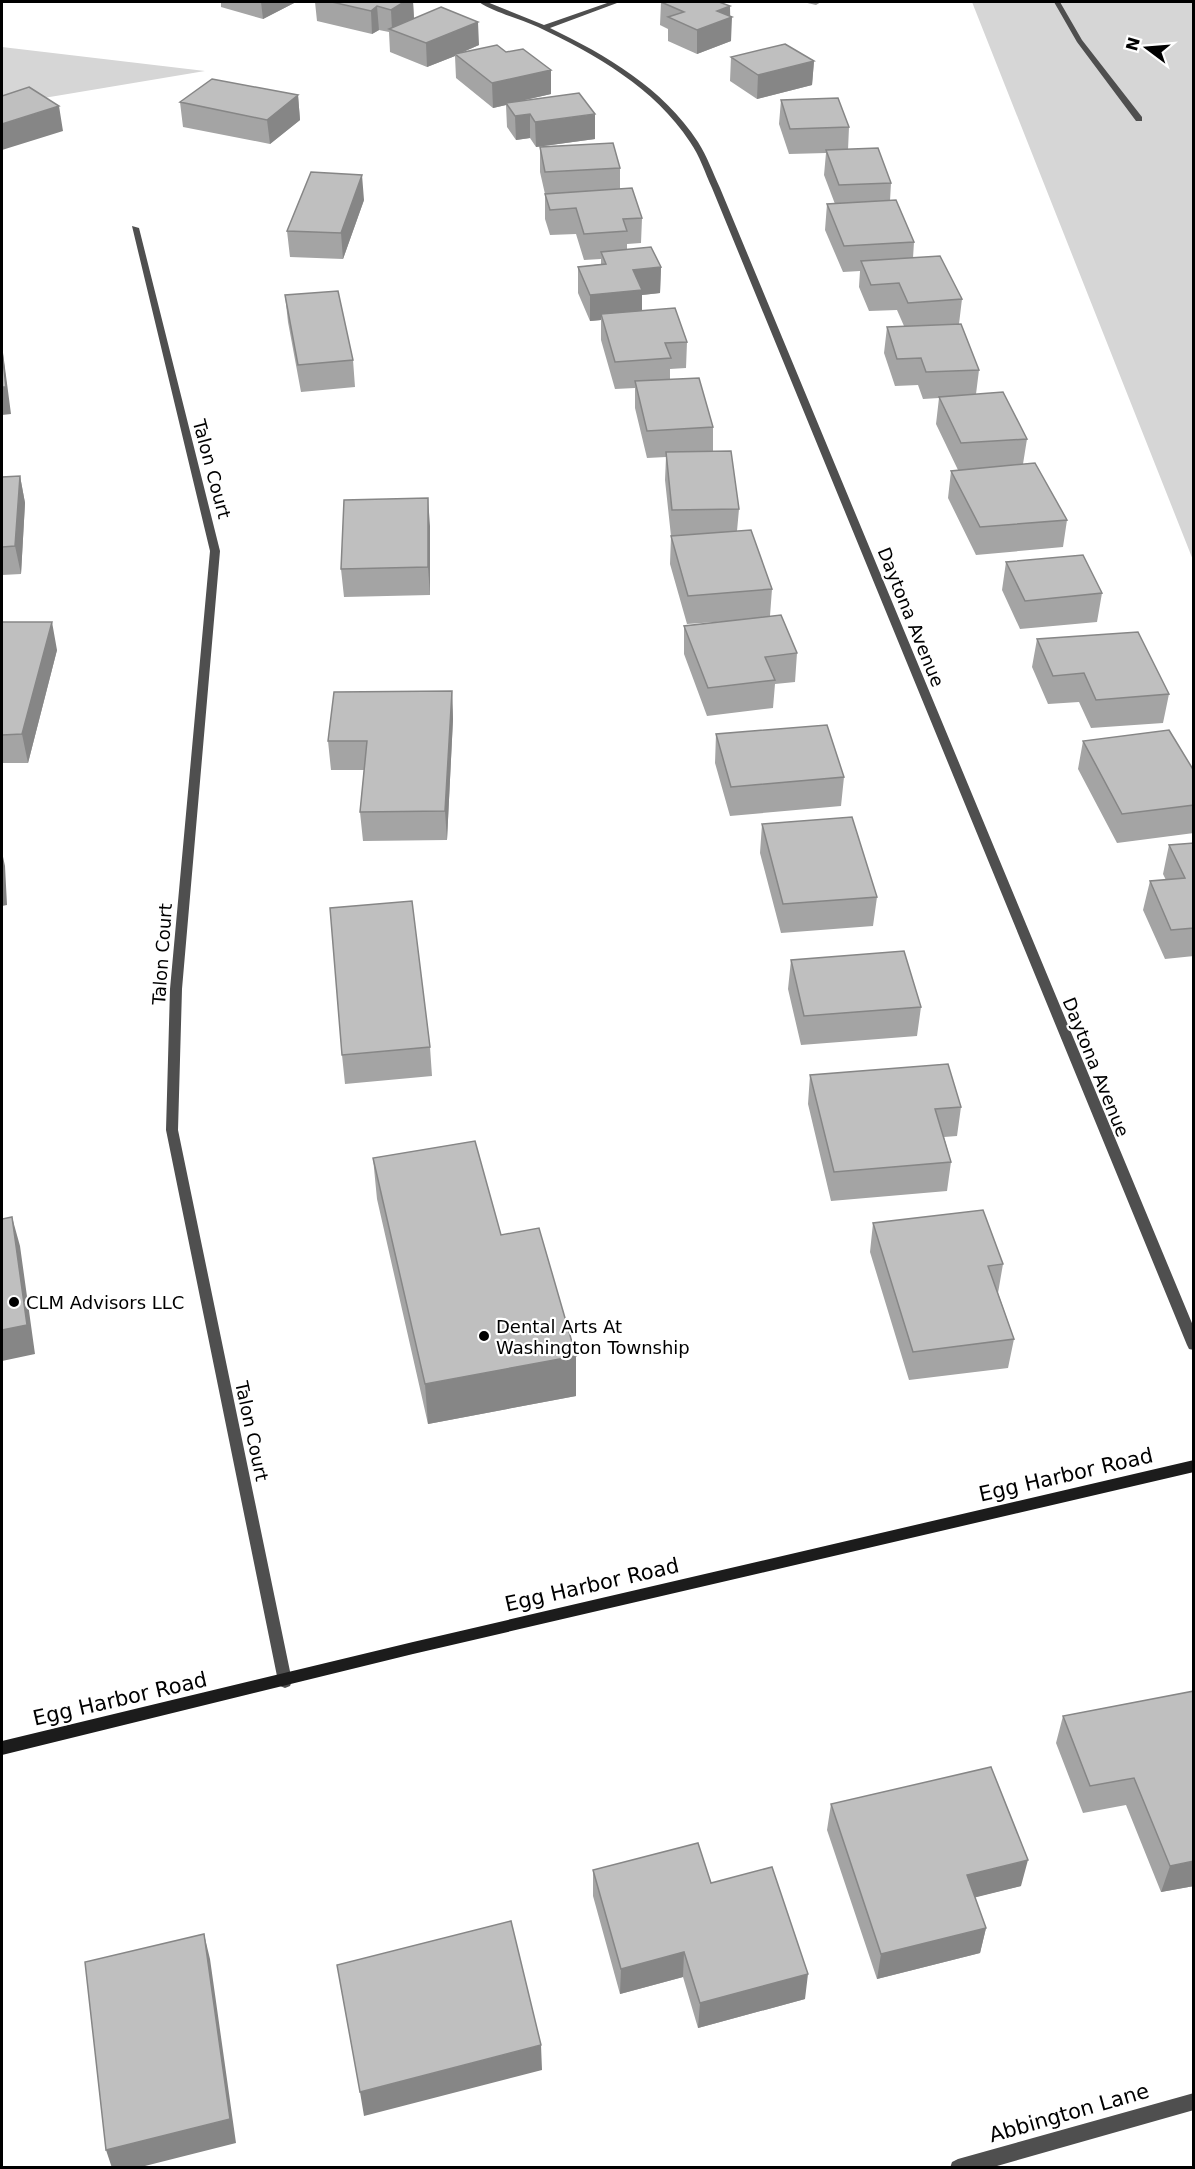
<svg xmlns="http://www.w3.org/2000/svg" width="1195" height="2169" font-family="'DejaVu Sans',sans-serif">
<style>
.green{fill:#d6d6d6}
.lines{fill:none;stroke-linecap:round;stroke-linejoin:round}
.service{fill:#4f4f4f;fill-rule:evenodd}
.minor{fill:#4f4f4f;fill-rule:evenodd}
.secondary{fill:#1c1c1c;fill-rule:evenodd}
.wall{fill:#a4a4a4}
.shaded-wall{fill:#868686}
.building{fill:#bfbfbf;stroke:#868686;stroke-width:1.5}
.poi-dot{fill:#000;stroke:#fff;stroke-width:2}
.labels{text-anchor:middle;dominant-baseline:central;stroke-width:4.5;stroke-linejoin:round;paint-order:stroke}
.street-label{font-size:18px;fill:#000;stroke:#fff}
.poi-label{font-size:18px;fill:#000;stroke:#fff;text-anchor:start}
.near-street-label{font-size:21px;fill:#000;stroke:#fff}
</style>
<rect width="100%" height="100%" fill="#fff"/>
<!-- green -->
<path class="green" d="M972,2h221v558z
M2,47l203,24 -203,34z"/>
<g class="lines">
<!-- service -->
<path class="service" d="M1054,2h6l22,38 60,77v4h-6l-59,-79z"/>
<!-- minor -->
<path class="minor" d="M479,2h8l57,23 66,-23h8l-1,1 -67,25c56,27 113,60 148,114 9,14 15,31 22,46l474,1140v22l-5,-1 -2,-4 -475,-1157c-7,-15 -12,-32 -22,-46 -35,-54 -95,-88 -152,-115 -19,-9 -43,-14 -59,-25z
M132,226l7,2 81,323 -38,438 -4,141 114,551 -2,5 -5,2 -5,-2 -2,-5 -112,-551 4,-141 40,-438z
M1194,2093v17l-204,58h-40l2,-6 6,-3z"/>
<!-- secondary -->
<path class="secondary" d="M1194,1460v12l-781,182 -411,101v-14l411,-99z"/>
</g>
<!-- wall -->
<path class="wall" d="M221,2h75l-33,17 -42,-12z
M315,2h98l1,17 65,26 -16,7h43l45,18v24l-26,6 70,39 -59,8 -6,-9 -14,2 -9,-13 -1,-22 -13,3 -37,-30 -1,-22 -28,11 -37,-15 -1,-20 -10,-2 -7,4 -55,-13z
M661,2l69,4 1,35 -34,13 -29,-13v-12l-8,-4z
M803,2h18l-5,3z
M731,57l83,4 -2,24 -55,14 -27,-18z
M298,95l2,25 -30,24 -87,-17 -3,-25z
M781,100l68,27 -1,23 43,33 -1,18 24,41 -1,16 49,41 -3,25 20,46 -3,24 51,45 -4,25 44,56 -4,27 -87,8 -28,-57 3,-27 7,-1 -22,-46 3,-26 -16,1 -5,-14 -23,1 -11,-33 3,-26 17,-1 -7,-16 -28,1 -10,-24 1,-16 -17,1 -18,-42 2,-26h8l-11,-29 2,-22 -37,1 -10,-30z
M540,147l80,21v21l22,29 -1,25 -14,1v5l34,18 -1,26 -18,2v16l45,31 -1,26 -16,1v10l43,48v24l26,58 -2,22 35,58 -2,27 27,37 -2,29 -20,2 -2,24 -66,8 -23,-62v-28l46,-5 -43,3 -17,-60 1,-28 -6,-56 1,-23 -19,1 -12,-50v-20l-20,1 -14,-49v-20l-11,1 -12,-28v-26l23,-3v-5l-17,1 -8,-26 -26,1 -5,-16v-25l-5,-22z
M364,200l-21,59 -53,-2 -3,-26z
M285,295l68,65 2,27 -54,5 -13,-70z
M20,476l5,27 -4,71 -19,1v-98z
M430,526v69l-86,2 -3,-28z
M1006,562l96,31 -5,29 -77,7 -18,-39z
M2,622l55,28 -29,113h-26z
M1037,639l132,55 -6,29 -72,5 -12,-26 -31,2 -16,-37z
M452,691l1,28 -6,121 -84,1 -3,-29 4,-42h-33l-3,-29z
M716,734l128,43 -3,29 -111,10 -15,-53z
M1083,741l111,30v62l-77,10 -39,-74z
M762,824l115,73 -4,29 -92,7 -21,-80z
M1194,843v113l-29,3 -22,-49 7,-29 16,-1 -3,-6 6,-29z
M791,960l130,47 -4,29 -116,9 -13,-56z
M430,1047l2,29 -87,8 -3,-29z
M810,1075l151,32 -4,29 -13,1 7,25 -4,29 -116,10 -23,-97z
M373,1158l128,77 75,161 -148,28 -51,-225z
M873,1223l130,41 -5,29 16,46 -6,29 -99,12 -39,-128z
M1194,1691v195l-33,6 -35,-87 -43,8 -27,-70 7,-27z
M831,1804l190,82 -46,11 11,31 -6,25 -103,26 -50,-149z
M593,1870l118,13 94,116 -107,29 -15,-51 -63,17 -27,-98z"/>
<!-- shaded-wall -->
<path class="shaded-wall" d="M261,2h35l-33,17z
M404,2h9l1,17 -22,11 -1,-20z
M377,6l2,24 -7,4 -1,-23z
M730,6v12l2,-1 -1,24 -34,13v-24l20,-19z
M478,22l1,23 -23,10 -1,-1v2l-28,11 -1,-24z
M814,61l-2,24 -55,14 1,-24z
M551,70v24l-44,10 -1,-1v2l-13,3 -1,-25z
M298,95l2,25 -30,24 -3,-24z
M59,106l4,25 -61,19v-26z
M530,114v24l-14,2 -1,-24z
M595,114v25l-59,8 -1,-25z
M362,175l2,25 -21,59 -2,-26z
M661,267l-1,26 -18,2v21l-41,-2v6l-11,1v-26l43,-25z
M2,345l9,69 -9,1z
M20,476l5,27 -4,71 -6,-28z
M428,498l2,28v69l-2,-28z
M52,622l5,28 -29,113 -6,-29z
M452,691l1,28 -6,121 -2,-29z
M2,852l3,14 2,39 -5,1z
M12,1217l8,29 15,108 -33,7v-31z
M576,1356v40l-148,28 -3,-40z
M1028,1860l-7,26 -60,15 6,-26z
M1194,1861v25l-33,6 9,-26z
M986,1928l-6,25 -103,26 4,-25z
M204,1934l6,25 26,184 -99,25h-25l-6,-18z
M684,1952l-1,25 -63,17 1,-25z
M808,1974l-3,25 -107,29 2,-25z
M541,2045l1,25 -178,46 -4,-24z"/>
<!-- building -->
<path class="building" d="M332,2h72l-13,8 -14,-4 -6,5z
M661,2h58l11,4 -13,5 15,6 -35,13 -29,-13 16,-5z
M441,7l37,15 -52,21 -37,-14z
M785,44l29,17 -56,14 -27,-18z
M497,45l9,7 17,-3 28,21 -59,13 -37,-29z
M212,79l86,16 -31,25 -87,-18z
M29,87l30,19 -57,18v-28z
M579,93l16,21 -60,8 -5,-8 -15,2 -9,-13z
M838,98l11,29 -59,2 -9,-29z
M613,143l7,25 -75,4 -5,-25z
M878,148l13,35 -52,2 -13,-35z
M311,172l51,3 -21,58 -54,-2z
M632,188l10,30 -19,1 4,12 -43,3 -8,-26 -26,2 -5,-16z
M896,200l18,42 -70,4 -17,-42z
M651,247l10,20 -28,3 9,20 -52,5 -12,-28 28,-3 -5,-12z
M940,256l22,43 -54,4 -9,-20 -28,2 -10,-24z
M338,291l15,69 -55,5 -13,-70z
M675,308l12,34 -22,1 6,15 -56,4 -14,-48z
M961,324l18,46 -53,2 -5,-14 -24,1 -10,-32z
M2,352l4,35h-4z
M699,378l14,49 -66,4 -12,-50z
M1003,392l24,47 -66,4 -22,-46z
M731,451l8,58 -67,1 -6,-58z
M1035,463l32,57 -87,7 -29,-56z
M20,476l-5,70 -13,1v-70z
M428,498v69l-87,2 3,-69z
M751,530l21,59 -84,7 -17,-60z
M1083,555l19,38 -77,8 -19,-39z
M781,615l16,38 -32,4 10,23 -67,8 -24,-62z
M2,622h50l-30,112 -20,1z
M1138,632l31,62 -73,6 -12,-27 -31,3 -16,-37z
M452,691l-7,120 -85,1 7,-71h-39l6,-49z
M827,725l17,52 -113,10 -15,-53z
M1169,730l25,41v34l-72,9 -39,-73z
M852,817l25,80 -94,7 -21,-80z
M1194,843v85l-23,2 -21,-49 35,-3 -16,-33z
M412,901l18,146 -88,8 -12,-147z
M904,951l17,56 -117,9 -13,-56z
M948,1064l13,43 -26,2 16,53 -117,10 -24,-97z
M475,1141l26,94 38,-7 37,128 -151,28 -52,-226z
M983,1210l20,54 -15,2 26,73 -101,13 -40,-129z
M12,1217l15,108 -25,5v-111z
M1194,1691v170l-24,5 -36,-88 -44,8 -27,-70z
M991,1767l37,93 -61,15 19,53 -105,26 -50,-150z
M698,1843l13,40 61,-16 36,107 -108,29 -16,-51 -63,17 -28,-99z
M511,1921l30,124 -181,47 -23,-127z
M204,1934l26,185 -124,31 -21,-188z"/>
<!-- markers -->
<g class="poi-dot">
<circle cx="14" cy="1302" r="6"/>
<circle cx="484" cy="1336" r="6"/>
</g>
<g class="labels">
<!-- street labels -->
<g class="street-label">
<text transform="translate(212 469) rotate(75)">Talon Court</text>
<text transform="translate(911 617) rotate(68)">Daytona Avenue</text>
<text transform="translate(162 954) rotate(-86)">Talon Court</text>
<text transform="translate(1096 1067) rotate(68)">Daytona Avenue</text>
<text transform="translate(252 1431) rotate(78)">Talon Court</text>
</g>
<!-- poi labels -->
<g class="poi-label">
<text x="26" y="1302">CLM Advisors LLC</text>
<text x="496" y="1326">Dental Arts At<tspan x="496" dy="21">Washington Township</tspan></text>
</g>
<!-- near-street labels -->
<g class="near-street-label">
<text transform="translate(1066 1475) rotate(-13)">Egg Harbor Road</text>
<text transform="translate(592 1585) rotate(-13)">Egg Harbor Road</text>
<text transform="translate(120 1699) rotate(-13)">Egg Harbor Road</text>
<text transform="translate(1069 2113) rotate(-16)">Abbington Lane</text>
</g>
</g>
<!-- border -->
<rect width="1195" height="2169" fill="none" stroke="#000000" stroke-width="6"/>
<!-- north arrow -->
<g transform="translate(1147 48) rotate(286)" stroke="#ffffff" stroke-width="4.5" paint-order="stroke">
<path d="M0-4.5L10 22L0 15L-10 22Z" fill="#000000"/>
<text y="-9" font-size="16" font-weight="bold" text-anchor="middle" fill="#000000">N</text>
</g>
</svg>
